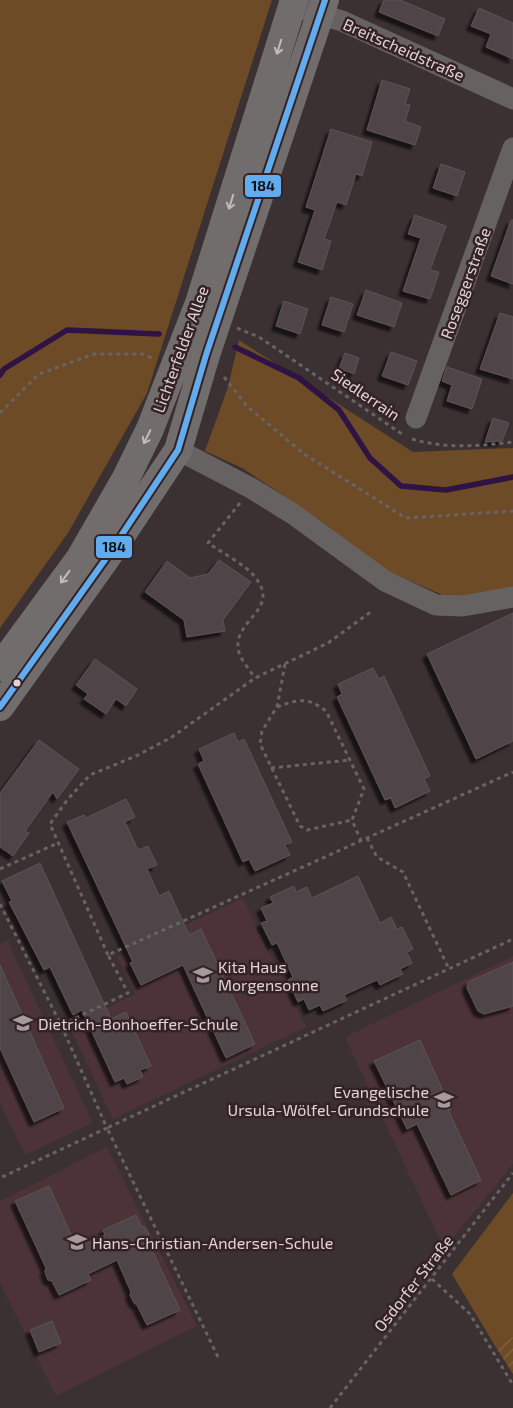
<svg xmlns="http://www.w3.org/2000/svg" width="513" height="1408" font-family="'Exo 2',sans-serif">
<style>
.built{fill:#4b3337}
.green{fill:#6c4b26}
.garden{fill:url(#garden-furrows)}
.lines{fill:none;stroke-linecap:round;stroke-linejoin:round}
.stream{stroke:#2e1344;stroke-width:5.5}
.building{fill:#4f4548;stroke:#5c5457;filter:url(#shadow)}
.path{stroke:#696363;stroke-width:3;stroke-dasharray:4 4;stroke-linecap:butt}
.minor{stroke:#676262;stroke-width:21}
.secondary{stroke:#726d6d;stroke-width:28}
.bus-1-casing{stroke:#342225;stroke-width:10}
.bus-1{stroke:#60acee;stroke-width:6}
.oneway{stroke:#c4babb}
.bus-dot{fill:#e0d3d5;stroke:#342225;stroke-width:2}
.labels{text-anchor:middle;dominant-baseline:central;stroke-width:5;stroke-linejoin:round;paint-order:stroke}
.street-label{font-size:16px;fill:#e0d3d5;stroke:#342225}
.poi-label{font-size:16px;fill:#e0d3d5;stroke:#342225;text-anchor:start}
.line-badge{stroke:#342225;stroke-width:2}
.pale-badge-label{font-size:14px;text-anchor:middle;font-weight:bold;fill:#111}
</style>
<defs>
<pattern id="garden-furrows" width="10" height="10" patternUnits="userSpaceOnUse" patternTransform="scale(1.25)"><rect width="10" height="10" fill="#6c4b26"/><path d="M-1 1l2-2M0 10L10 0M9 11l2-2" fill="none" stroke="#816445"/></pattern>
<filter id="shadow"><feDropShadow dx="-4.5" dy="4.5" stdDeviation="1" flood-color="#0009"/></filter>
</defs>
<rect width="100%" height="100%" fill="#3b3032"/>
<!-- built -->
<path class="built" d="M243,898l63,129 -193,92 -44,-93 66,-32 -18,-37z
M7,940l86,183 -68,32 -25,-52v-159z
M513,956v208l-69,85 -99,-212z
M107,1147l90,179 -141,70 -56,-113v-82z"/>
<!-- green -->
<path class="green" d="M0,0h272l-125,393 -79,140 -68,95z
M239,340l174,112 100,-4v144l-21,4h-47l-65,-28 -81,-62 -57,-38 -37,-17 23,-64z
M513,1193v144l-18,9 -43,-72z"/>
<!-- garden -->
<path class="garden" d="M513,1337v37l-18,-28z"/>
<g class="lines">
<!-- stream -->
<path class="stream" d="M235,347l64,31 40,32 31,48 31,28 45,4 67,-13
M0,375l4,-6 63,-39 92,4"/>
</g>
<!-- building -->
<path class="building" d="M384,0h16l45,19 -7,17 -59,-24z
M479,8l34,15v36l-27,-12 5,-13 -20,-8z
M382,80l28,9 -5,15 5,1 -5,16 16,6 -6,18 -48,-15z
M331,129l41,13 -10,34 -6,-2 -10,31 -9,-3 -13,37 7,2 -9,29 -24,-8 17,-52 -9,-3z
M441,164l24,8 -8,24 -24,-8z
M415,215l31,11 -16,44 9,2 -9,27 -27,-8 18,-53 -13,-4z
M511,220h2v64l-22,-8z
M366,290l36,13 -8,24 -37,-12z
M331,297l22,7 -9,28 -22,-7z
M284,301l24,8 -8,25 -24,-8z
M500,313l13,4v62l-33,-10z
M391,352l26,9 -9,24 -26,-9z
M345,353l14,5 -5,16 -15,-6z
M447,367l35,12 -10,30 -25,-8 5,-16 -10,-4z
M493,418l16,5 -7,18 -17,1z
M219,560l32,22 -28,38 2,11 -38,6 -3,-17 -39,-28 22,-31 23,17 18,-4z
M513,613v128l-37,18 -49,-105z
M95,659l42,30 -11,17 -10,-7 -10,15 -22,-15 4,-5 -12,-9z
M373,668l6,11 5,-3 46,100 -6,3 6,12 -35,17 -4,-10 -6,2 -48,-103 5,-3 -4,-10z
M234,733l4,9 6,-3 48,103 -7,3 5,10 -35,16 -6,-12 -6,3 -45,-98 6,-3 -5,-12z
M39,740l40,29 -22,30 -4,-7 -28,39 4,2 -16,23 -13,-9v-54z
M126,799l9,18 -10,5 13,28 10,-4 9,19 -10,4 12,27 10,-5 20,44 12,-6 54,115 -29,14 -43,-93 -42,20 -11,-22 3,-1 -66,-140 17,-7 2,3z
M40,863l71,156 15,-7 25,54 -11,4 3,7 -16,7 -3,-6 -9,4 -33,-72 -9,5 -23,-48 -6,3 -35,-68 3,-1 -10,-20z
M358,876l22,47 11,-6 6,12 5,-2 11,22 -6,3 5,11 -12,6 3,5 -23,11 -3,-5 -33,15 3,5 -24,11 -3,-6 -11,5 -5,-11 -6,3 -10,-22 5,-3 -16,-34 -5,2 -11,-22 6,-2 -6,-13 12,-5 -3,-6 24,-11 2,6 11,-5 5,11z
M513,962v44l-29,8 -6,-3 -11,-23 1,-6z
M0,965l64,143 -30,14 -34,-74z
M420,1040l31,69 -3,1 33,70 -30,15 -34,-71 -10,5 -33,-68z
M49,1186l28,62 28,-13 -2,-5 33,-15 5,11 4,1 4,8 -2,4 33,71 -33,15 -10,-20 -3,-2 -4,-8 1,-3 -14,-32 -29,14 3,6 -32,15 -7,-14 -4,-1 -3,-8 1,-4 -31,-67z
M52,1321l9,22 -22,9 -9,-22z"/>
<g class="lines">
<!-- path -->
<path class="path" d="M237,328l22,9 143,97
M224,377l23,29 57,48 102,64 107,-7
M0,413l39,-39 55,-20h48l12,5
M412,439c32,10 68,7 101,3
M240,503l-32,40c13,9 38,22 47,34 26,32 -20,42 -17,71 1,10 11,21 17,30
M285,664l-8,43 -15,24 -2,13 40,82 7,4 45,-10
M277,707c22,-8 31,-10 49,4l38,78 -12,31 9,21
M271,768l79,-8
M367,838l10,19 26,15 46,97
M0,869l58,-26
M0,904l61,121 46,103 -107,50
M108,955l-58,-131 18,-25 22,-24 46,-19 36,-19 83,-59 73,-35 44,-32
M61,1025l67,-32 -20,-38 405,-183
M432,1279l38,35 43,71
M218,1357l-111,-229 406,-189
M330,1408l183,-235"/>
<!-- minor -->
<path class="minor" d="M292,6l50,15 171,78
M416,418l97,-270
M178,450l73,38 42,26 92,67 51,24 27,1 50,-9"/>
<!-- secondary -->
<path class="secondary" d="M0,667l80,-109 46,-80 24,-49 49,-126 95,-303
M0,707l107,-150 71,-107 28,-95 119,-355"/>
<defs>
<path id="bus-1" d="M0,707l107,-150 71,-107 28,-95 119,-355"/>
</defs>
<!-- bus-1 casing -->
<use href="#bus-1" class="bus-1-casing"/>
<!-- bus-1 -->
<use href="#bus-1" class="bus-1"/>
</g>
<!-- one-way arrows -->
<defs><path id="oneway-shaft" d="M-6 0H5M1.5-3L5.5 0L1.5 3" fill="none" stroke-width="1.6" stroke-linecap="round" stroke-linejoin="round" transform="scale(1.25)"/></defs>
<g class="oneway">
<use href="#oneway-shaft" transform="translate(279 47) rotate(107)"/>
<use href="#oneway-shaft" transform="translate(231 202) rotate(107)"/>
<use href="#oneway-shaft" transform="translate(147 437) rotate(116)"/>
<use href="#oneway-shaft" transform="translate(65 577) rotate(126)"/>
</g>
<!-- icons -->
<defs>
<symbol id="school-bare" viewBox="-9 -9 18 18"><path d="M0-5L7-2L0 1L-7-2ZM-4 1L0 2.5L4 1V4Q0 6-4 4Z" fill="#a69a9c" stroke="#342225" stroke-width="2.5" paint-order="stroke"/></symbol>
</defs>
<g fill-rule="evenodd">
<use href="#school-bare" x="189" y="961" width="28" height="28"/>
<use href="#school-bare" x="9" y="1009" width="28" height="28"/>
<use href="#school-bare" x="430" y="1086" width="28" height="28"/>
<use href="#school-bare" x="63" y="1228" width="28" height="28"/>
</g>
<!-- markers -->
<circle class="bus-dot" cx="17" cy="683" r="4.5"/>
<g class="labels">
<!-- street labels -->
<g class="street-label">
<text transform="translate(404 49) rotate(24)">Breitscheidstraße</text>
<text transform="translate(465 283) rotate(-70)">Roseggerstraße</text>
<text transform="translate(180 349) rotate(-70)">Lichterfelder Allee</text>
<text transform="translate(366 394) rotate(34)">Siedlerrain</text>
<text transform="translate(413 1283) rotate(-52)">Osdorfer Straße</text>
</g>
<!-- poi labels -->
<g class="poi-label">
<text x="218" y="966">Kita Haus<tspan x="218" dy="18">Morgensonne</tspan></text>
<text x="38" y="1023">Dietrich-Bonhoeffer-Schule</text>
<text x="429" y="1091" text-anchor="end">Evangelische<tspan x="429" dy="18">Ursula-Wölfel-Grundschule</tspan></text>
<text x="92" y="1242">Hans-Christian-Andersen-Schule</text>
</g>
</g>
<g class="line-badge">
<rect x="244" y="174" width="38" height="24" rx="5" fill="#60acee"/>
<rect x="95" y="535" width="38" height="24" rx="5" fill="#60acee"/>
</g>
<g class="pale-badge-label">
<text x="263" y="191">184</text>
<text x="114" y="552">184</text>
</g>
</svg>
